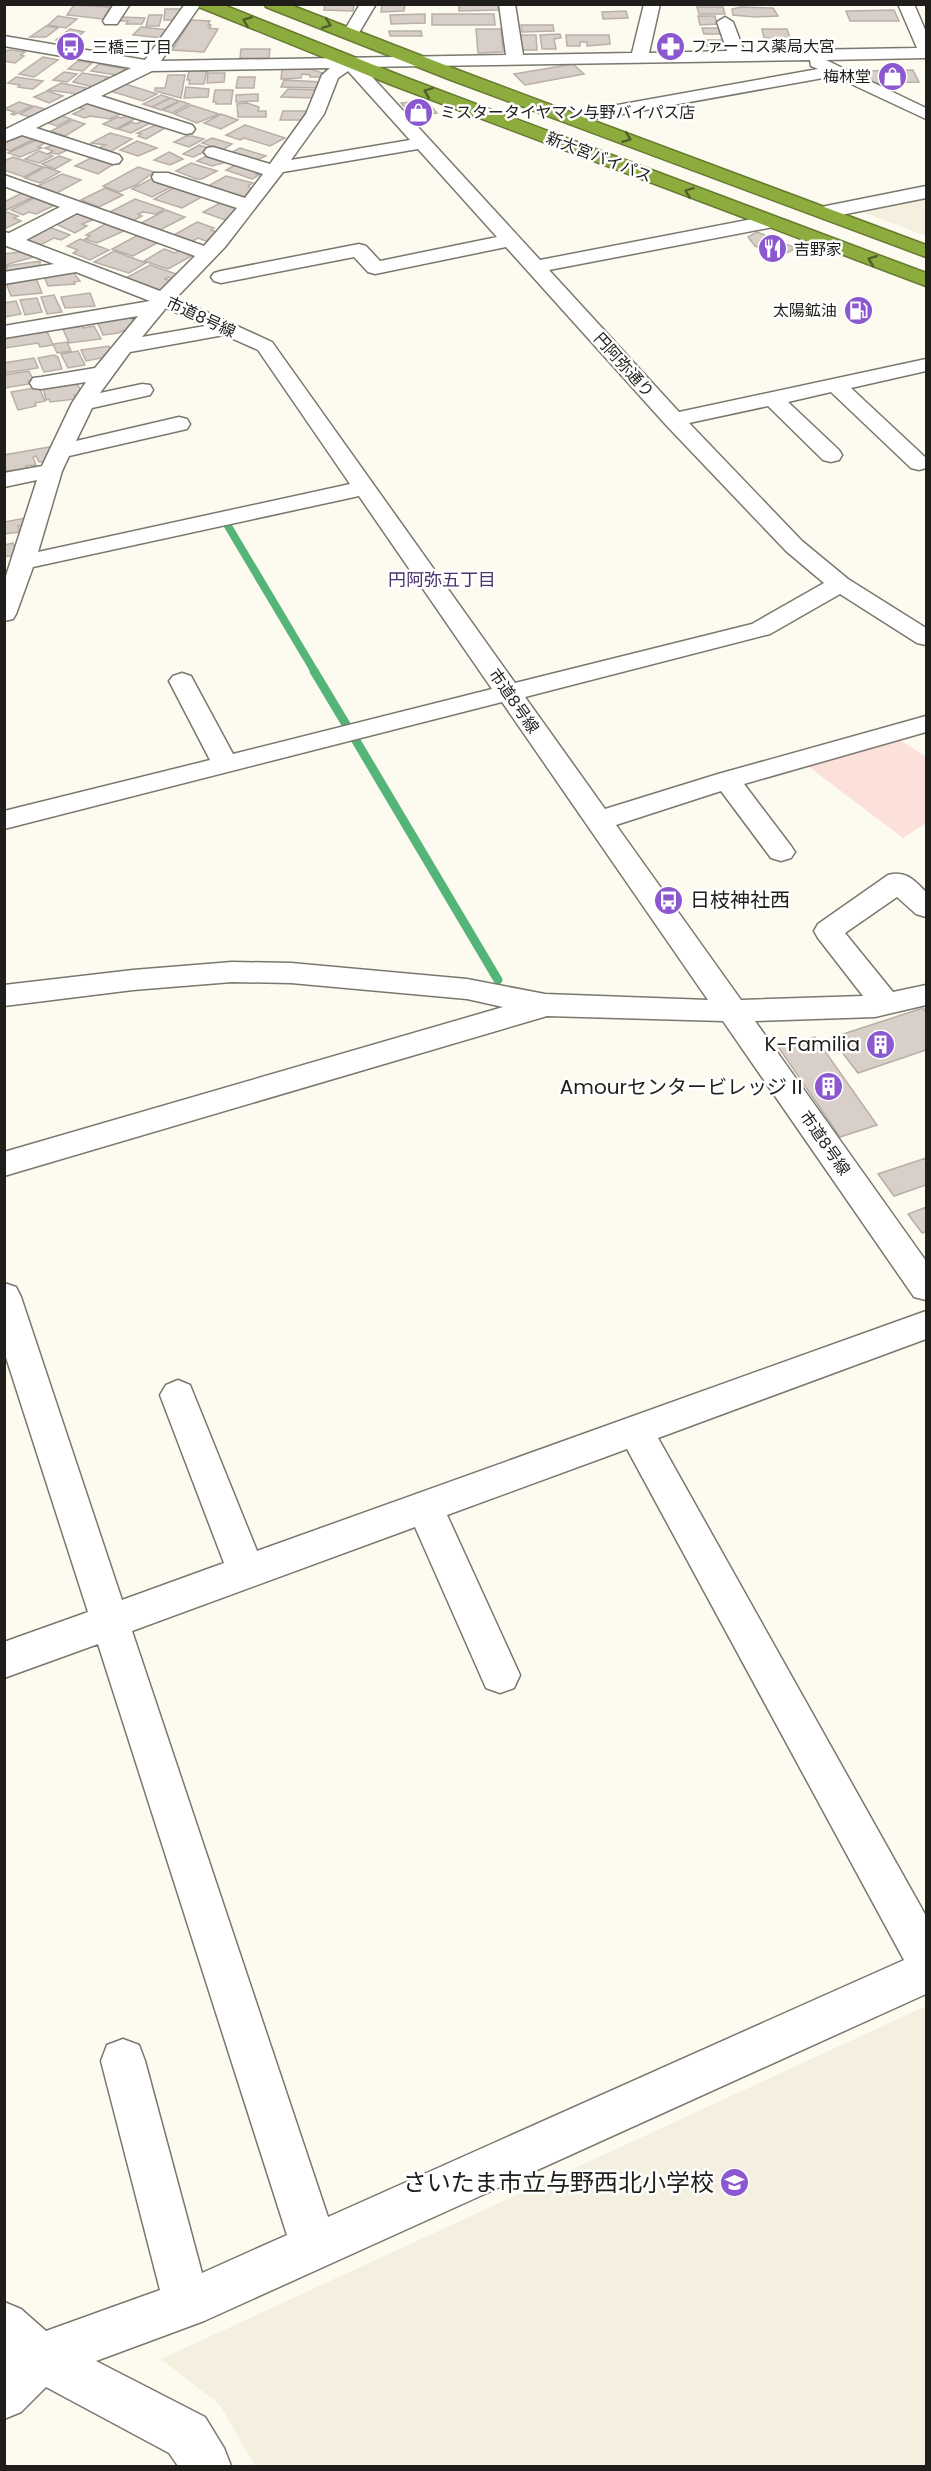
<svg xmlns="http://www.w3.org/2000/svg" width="931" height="2471" font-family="Poppins,'Noto Sans JP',sans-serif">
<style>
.built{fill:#f4efde}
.green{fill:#fce0da}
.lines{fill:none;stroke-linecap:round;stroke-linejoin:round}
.stream-far1{stroke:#55b478;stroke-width:8}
.stream{stroke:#55b478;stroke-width:9}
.building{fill:#d8cfc8;stroke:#b8afa8;stroke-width:1.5}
.minor-casing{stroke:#7a776e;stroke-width:3}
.highway-casing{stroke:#667a31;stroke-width:3}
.minor{fill:#fff;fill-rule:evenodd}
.highway{fill:#8dac3e;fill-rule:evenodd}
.oneway{stroke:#505e2a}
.labels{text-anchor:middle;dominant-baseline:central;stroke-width:5;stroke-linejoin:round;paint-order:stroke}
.far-poi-label{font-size:16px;fill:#1f1e1a;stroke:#fff;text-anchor:start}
.far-street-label{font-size:16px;fill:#1f1e1a;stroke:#fff}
.far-neighbourhood-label{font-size:18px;fill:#4b336e;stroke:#fff}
.poi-label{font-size:20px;fill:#1f1e1a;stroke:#fff;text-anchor:end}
.near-poi-label{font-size:24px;fill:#1f1e1a;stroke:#fff;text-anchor:end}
</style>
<rect width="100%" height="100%" fill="#fdfaf0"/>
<!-- built -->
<path class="built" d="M926,196v40l-68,-26 5,-2z
M926,2006v460h-671l-35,-61 -59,-46z"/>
<!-- green -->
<path class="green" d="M900,740l26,17v66l-23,15 -95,-72z"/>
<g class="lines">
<!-- stream-far1 -->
<path class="stream-far1" d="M228,526l87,146"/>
<!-- stream -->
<path class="stream" d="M314,671l33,55
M355,739l143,241"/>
</g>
<!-- building -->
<path class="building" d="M325,4h29l-1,7 -29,-1z
M382,4h23l-1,7 -23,1z
M459,4h39l1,6 -40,1z
M74,5l36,2 -7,12 -36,-4z
M697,7h26l2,7h-26z
M741,7l32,1 5,8 -23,1 -22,-2 -1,-6z
M165,9h19l-5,11h-15z
M894,10l5,11h-49l-4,-10z
M626,11l2,7 -25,1 -1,-7z
M425,14v9l-34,1 -1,-9z
M432,14h62l1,11h-63z
M149,15h13l-3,11h-13z
M58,16l19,3 -11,9 -18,-3z
M698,16h17l2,8 -17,1z
M121,17l24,1 -3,6h-16l2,-3h-9z
M191,20l19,1 -2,4h3l-2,3 9,1 -14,23 -32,-2z
M521,25h32l1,6 -32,1z
M46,26l12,2 -12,9h-16z
M141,27l29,3 -7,8 -30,-3z
M702,28h17l3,6h-18z
M70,29l14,3 -13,10 -15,-2z
M476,29h25l2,23 -25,1z
M762,29h25l3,9h-26z
M389,31h32l1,5h-32z
M560,34l1,4 -7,1 2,10h-14l-2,-14z
M518,35h18l1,15h-18z
M566,35h43l1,9 -23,2v-4h-7v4h-13z
M705,40h19l1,6h-18z
M658,41h20l1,10h-20z
M241,49h29l-1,9h-29z
M11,50l14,2 -4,3 3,1 -9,7 -11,-2v-10z
M43,57l15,3 -24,17 -15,-3z
M78,61l14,2 -9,8 -15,-2z
M99,64l26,5 -9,6 -25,-4z
M573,64l11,10 -59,11 -11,-11z
M282,69h28l13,4v4h-13v-2l-8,-1 -1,4 -20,1z
M913,70l6,12 -48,1 -6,-12z
M189,71h18l-3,13h-15l1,-4h-3z
M64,72l13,2 -10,8 -14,-2z
M82,73l26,4 -3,2 3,1 -15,7 -20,-5z
M208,73h17l-1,9 -17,1z
M168,75h17l-4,23 -26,-7v-3h10z
M16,77l27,4 -10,8 -9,-1 -6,-1 2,-2 -12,-2z
M238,77h17l-1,11h-18z
M284,80l38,2 -3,6 -38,-1z
M61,83l25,5 -8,6 -30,-4z
M122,83l35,11 -14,7 -33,-10z
M186,87l23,2 -1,8 -24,1z
M288,89l29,1 -3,8 -33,-1z
M215,90h18l-2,14h-15v-2h-3z
M47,91l16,5 -14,7 -15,-6z
M258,94v7l-22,1v-7z
M161,95l9,3 -18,9 -9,-3z
M171,98l8,3 -18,9 -9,-3z
M88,101l34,12 -12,6 -20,-3 -5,2 -12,-4 11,-5 -8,-2z
M180,101l9,3 -17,9 -9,-3z
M19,102l13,4 -18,9 -3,-1 4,-2 -11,-3z
M411,102l6,6 13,-3 7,8 -23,4 -13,-14z
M247,103l12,4 -1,4h8v6h-28l-1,-13z
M191,105l28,9 -22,9 -23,-9z
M34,106l14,4 -15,8 -13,-4z
M283,111h24l-3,9h-24z
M221,114l17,6 -17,9 -17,-6z
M60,115l11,4 -14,7 -12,-4z
M129,115l9,2 -22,12 -13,-5 15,-7 4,1z
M73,120l12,4 -20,12 -14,-5z
M144,120l8,2 -21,11 -13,-4 14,-7 4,2z
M158,124l9,3 -21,12 -8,-3 3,-2 -4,-1z
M245,125l40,13 -15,8 -26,-8 -4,2 -14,-5z
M23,133l13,5 -26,13 -6,-2v-7z
M110,133l22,6 -24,14 -11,-4 8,-4 -14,-2z
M186,136h6l12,3 -15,8 -15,-5z
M212,138l20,6 -10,6 -20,-7z
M36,140l9,3 -7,4 4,1 -22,9 -12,-4z
M137,141l20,7 -19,8 -18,-6z
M53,145l14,5 -8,4 -10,-1 4,-2 -8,-3z
M199,145l12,4 -18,8 -10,-3z
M240,148l26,8 -11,5 -22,-7 2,-1 -3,-1z
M39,151l14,5 -14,7 -14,-4z
M169,152l14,7 -13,6 -16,-5z
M208,155l19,7 -15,4 -15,-5z
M59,156l12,4 -16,9 -13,-5z
M13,157l30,10 -19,10 -20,-7v-9z
M91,158l12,4 6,-3 8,3 -19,12 -23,-8z
M191,163l26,8 -15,8h-6l-20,-8z
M237,164l23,8 -4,2 3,1 -7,4 -26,-9z
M45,167l15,5 -20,11 -15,-5z
M138,167l16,5 -18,13 -17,7 -16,-6z
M62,174l19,6 -24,13 -19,-7z
M226,176l27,7 -5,3 5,4 -12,9 -35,-12z
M151,179l20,8 -19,10 -20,-8z
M175,187l26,9 -1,2 -18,10 -28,-9z
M105,188l18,7 -24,12 -18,-7z
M26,191l11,4 -33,16v-9z
M38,196l19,8 -21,10 -7,-2 -6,3 -12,-5z
M135,199l29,10 -8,5 -13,-2 -5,2 4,2 -11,6 -21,-10z
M222,202l17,7 -1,3 -13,8 -22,-8z
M166,210l19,7 -25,13 -21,-6z
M7,212l11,4 -4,2 7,3 -17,8v-16z
M77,213l21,5 -16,6 5,2 -12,7 -19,-9z
M197,222l17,6 -3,2 9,3 -14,8 -8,-3 -7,4 -19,-6z
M107,223l19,7 -29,13 -12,-4 5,-3 -4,-1z
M49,227l21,8 -9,5 -7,-2 -18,9 -14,-6z
M757,232l39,16 -15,8 -26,-10 -7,-9z
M140,234l15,5 -3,2 5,2 -24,13 -21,-7z
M80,239l29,11 -19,10 -17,-7 5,-3 -11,-4z
M164,249l11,4 6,-4 14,5 -27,15 -24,-8z
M114,251l32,12 -17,10 -35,-11z
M20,252l14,5 -29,8 -1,-11z
M40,261v7l-31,5 -3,-7z
M150,265l29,10 -6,4 -5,-2 -3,2 7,2 -10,12 -38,-14z
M72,271l8,10 -6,1 1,2 -27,2 -4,-10z
M36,278l6,15 -31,3 -5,-13z
M90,293l5,13 -30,2 -4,-11z
M54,295l8,17 -15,2 -6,-17z
M37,298l5,14 -17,3 -5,-15z
M16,301l5,13 -17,3v-14z
M130,315l4,8 -4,5 -12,5 -15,2 -6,-14z
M83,326v2l11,-2 7,13 -32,4 -6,-14z
M46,329l7,16 -13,2 -2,-4 -33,5 -1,-12z
M67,342l4,9 -14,2 -4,-9z
M109,346l1,8 -6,1 2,2 -20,4 -5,-11z
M78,351l7,14 -17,3 -7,-14z
M54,355l4,2 4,12 -18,3 -6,-14z
M34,358l4,10 -34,5v-10z
M29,371l4,9 -5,1 1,3 -24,4 -1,-13z
M76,381l6,13 -8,1 2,4 -26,3 -1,-3 -3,1 -3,-13z
M39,387l6,14 -10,2 1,3 -18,4 -7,-18z
M55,446l-6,15 -10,1 -3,-6 -3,1 3,8 -10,1 1,3 -23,2v-16z
M25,518l2,7 -9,1 2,6 -16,2v-12z
M13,543l4,12 -13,2v-12z
M923,1008l3,4v38l-68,23 -27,-35z
M815,1037l62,88 -37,12 -61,-89z
M926,1158v27l-32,11 -16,-22z
M926,1207v25l-4,1 -14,-19z"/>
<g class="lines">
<defs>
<path id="minor" d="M114,4h16l-13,20h-12l-2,-3z
M185,4h16l-40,57 345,-6 -7,-51h16l8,51 109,-2 12,-49h16l-11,49 78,-2 -10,-29 8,-5 8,5 11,29 173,-3 -19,-44h16l12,28v26l-100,2 100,48v11l-92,-43 -261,47 -6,-1 -3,-4 3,-4 6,-1 245,-44 -7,-3 -1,-6 -447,7 177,193 228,-44 7,2 3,4 -3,4 -7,2 -219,42 130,142 247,-53v12l-75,17 75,70v10l-7,2 -8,-2 -80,-76 -43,10 51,48 3,5 -3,5 -8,2 -8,-2 -55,-54 -79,17 113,118 46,38 78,49v17l-9,-2 -77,-49 -70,40 -245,63 80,112 113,-35 208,-58v16l-182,52 47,62 4,6 -4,6 -10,3 -10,-3 -50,-67 -105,34 125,175 122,-4 -45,-58 -4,-7 4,-7 70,-49c18,-5 26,5 38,17v25l-10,-3 -19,-17 -52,36 48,59 33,-7v20l-51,12 -120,4 171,240v39l-12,-3 -191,-276 -176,-5 -543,160v-24l499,-145 -36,-8 -176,-16 -59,-1 -99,8 -129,16v-21l129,-15 99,-8 59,1 176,16 78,15 163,6 -206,-298 -498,127v-18l206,-51 -41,-79 4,-5 9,-3 9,3 42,78 259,-65 -133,-193 -326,71 -17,47 -3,5 -9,2v-39l33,-102 -33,7v-14l38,-7 30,-63 14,-21 -45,7 -8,-1 -3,-5 3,-5 8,-1 54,-9 43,-52 -134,22v-12l146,-25 -74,-29 -72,12v-12l50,-8 -50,-19v-13l5,1 51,-26 -56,-21v-11l200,71 33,-38 -83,-27 -2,-4 2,-4h14l77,25 18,-24 -56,-18 -3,-4 3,-4 6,-1 57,17 36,-50 16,-39 8,-7 -178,3 -51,25 91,29 3,4 -3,4 -6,1 -99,-31 -51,25 83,27 3,4 -3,4 -6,1 -91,-29 -18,7v-12l127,-62 -127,-22v-10l141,24zM348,71l62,69 -119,20 33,-46 14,-36zM418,149l79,88 -117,24 -14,-15 -7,-2 -138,27 -7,2 -3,4 3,4 7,2 133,-26 14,15 7,2 131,-27 160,178 120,126 38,32 -72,41 -237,59 -243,-341 -96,-44 49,-51 58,-75zM77,213l118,43 -35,35 -134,-51zM166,308l39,18 -63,11zM224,335l34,15 92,134 -312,68 24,-81 7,-15 118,-27 3,-5 -3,-5 -8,-2 -103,24 16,-33 58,-13 3,-5 -3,-5 -8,-1 -42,9 30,-41z
M360,4h16l-19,32h-12l-2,-3z
M926,186v12l-100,20 -7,-2 -2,-4 2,-4 7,-2z
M4,1283l12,4 5,10 101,303 102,-37 -64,-168 6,-10 12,-5 12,5 67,166 669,-240v28l-268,99 268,478v78l-722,327 -108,40 109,56 19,31 7,18h-53l-9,-13 -123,-66 -25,25 -17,7v-117l17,7 25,22 114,-41 -59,-229 6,-16 16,-6 16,6 6,16 57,212 85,-38 -189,-591 -94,34v-36l84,-30 -84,-261zM627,1449l277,511 -576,257 -196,-586 283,-104 71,161 14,5 14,-5 6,-13 -73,-160z"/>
<path id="highway" d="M197,4h24l183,73 522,196v13l-534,-201 -193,-78z
M264,4h24l175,68 463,173v12l-475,-177 -185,-73z"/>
</defs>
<!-- minor casing -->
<use href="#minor" class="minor-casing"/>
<!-- highway casing -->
<use href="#highway" class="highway-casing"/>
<!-- minor -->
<use href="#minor" class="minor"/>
<!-- highway -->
<use href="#highway" class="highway"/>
</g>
<!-- one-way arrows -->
<defs><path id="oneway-chevron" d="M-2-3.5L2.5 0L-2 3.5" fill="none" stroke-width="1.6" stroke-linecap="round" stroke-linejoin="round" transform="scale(1.5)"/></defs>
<g class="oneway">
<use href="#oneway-chevron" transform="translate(247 21) rotate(-158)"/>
<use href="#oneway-chevron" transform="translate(327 24) rotate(20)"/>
<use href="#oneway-chevron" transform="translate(428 92) rotate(-159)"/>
<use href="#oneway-chevron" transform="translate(627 138) rotate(20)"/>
<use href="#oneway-chevron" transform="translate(689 192) rotate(-159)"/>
<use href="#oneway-chevron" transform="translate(872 260) rotate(-160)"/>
</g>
<!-- icons -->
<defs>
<symbol id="pharmacy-disc" viewBox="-11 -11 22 22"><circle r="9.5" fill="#8b58d0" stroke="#fff"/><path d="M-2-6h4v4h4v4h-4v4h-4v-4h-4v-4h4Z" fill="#fff"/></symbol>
<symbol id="bus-disc" viewBox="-11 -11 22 22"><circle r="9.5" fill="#8b58d0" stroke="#fff"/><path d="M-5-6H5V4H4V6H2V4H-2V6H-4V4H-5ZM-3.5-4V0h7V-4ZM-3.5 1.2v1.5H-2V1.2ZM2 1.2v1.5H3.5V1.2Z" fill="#fff"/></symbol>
<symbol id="shop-disc" viewBox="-11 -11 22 22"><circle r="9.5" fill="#8b58d0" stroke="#fff"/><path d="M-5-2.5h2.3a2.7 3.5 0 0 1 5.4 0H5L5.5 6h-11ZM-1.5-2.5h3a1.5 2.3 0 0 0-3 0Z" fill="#fff"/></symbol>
<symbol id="restaurant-disc" viewBox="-11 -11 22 22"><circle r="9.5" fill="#8b58d0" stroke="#fff"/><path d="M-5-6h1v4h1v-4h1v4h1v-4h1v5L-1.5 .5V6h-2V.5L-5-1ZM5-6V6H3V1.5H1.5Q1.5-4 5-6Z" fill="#fff"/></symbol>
<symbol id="fuel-disc" viewBox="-11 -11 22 22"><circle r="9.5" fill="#8b58d0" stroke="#fff"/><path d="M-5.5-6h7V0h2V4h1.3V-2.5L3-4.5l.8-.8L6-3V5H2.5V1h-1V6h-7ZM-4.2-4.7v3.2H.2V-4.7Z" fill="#fff"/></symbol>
<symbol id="building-disc" viewBox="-11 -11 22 22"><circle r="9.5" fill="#8b58d0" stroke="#fff"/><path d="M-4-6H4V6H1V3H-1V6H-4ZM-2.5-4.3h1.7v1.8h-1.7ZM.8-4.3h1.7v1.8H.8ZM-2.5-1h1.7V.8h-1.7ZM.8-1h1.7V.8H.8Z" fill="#fff"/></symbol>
<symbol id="school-disc" viewBox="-11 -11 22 22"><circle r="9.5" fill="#8b58d0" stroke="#fff"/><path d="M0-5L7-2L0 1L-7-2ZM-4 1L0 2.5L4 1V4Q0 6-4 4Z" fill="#fff"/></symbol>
</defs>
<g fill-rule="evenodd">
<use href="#pharmacy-disc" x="654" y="30" width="33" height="33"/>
<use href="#bus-disc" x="54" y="30" width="33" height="33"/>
<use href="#shop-disc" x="876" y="60" width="33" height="33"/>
<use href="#shop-disc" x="402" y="96" width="33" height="33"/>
<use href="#restaurant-disc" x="756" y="232" width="33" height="33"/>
<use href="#fuel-disc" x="842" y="294" width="33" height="33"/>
<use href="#bus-disc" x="652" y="884" width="33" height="33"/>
<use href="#building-disc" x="864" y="1028" width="33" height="33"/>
<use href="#building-disc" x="812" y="1070" width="33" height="33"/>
<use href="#school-disc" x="718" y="2166" width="33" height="33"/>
</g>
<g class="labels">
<!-- far-poi labels -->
<g class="far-poi-label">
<text x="691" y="46">ファーコス薬局大宮</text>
<text x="92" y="47">三橋三丁目</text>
<text x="871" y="76" text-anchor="end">梅林堂</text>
<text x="440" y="112">ミスタータイヤマン与野バイパス店</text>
<text x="794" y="249">吉野家</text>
<text x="837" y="310" text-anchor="end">太陽鉱油</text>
</g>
<!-- far-street labels -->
<g class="far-street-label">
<text transform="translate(599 157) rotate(21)">新大宮バイパス</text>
<text transform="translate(201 317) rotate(25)">市道8号線</text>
<text transform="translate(624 365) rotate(48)">円阿弥通り</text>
<text transform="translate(514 701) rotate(55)">市道8号線</text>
<text transform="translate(825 1143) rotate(55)">市道8号線</text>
</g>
<!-- far-neighbourhood labels -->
<g class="far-neighbourhood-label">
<text x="442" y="579">円阿弥五丁目</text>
</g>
<!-- poi labels -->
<g class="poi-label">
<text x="690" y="900" text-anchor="start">日枝神社西</text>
<text x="860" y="1044">K-Familia</text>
<text x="807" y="1087">AmourセンタービレッジⅡ</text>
</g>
<!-- near-poi labels -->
<g class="near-poi-label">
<text x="714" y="2182">さいたま市立与野西北小学校</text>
</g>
</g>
<!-- border -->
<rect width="931" height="2471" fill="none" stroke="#1f1e1a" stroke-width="12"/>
</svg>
